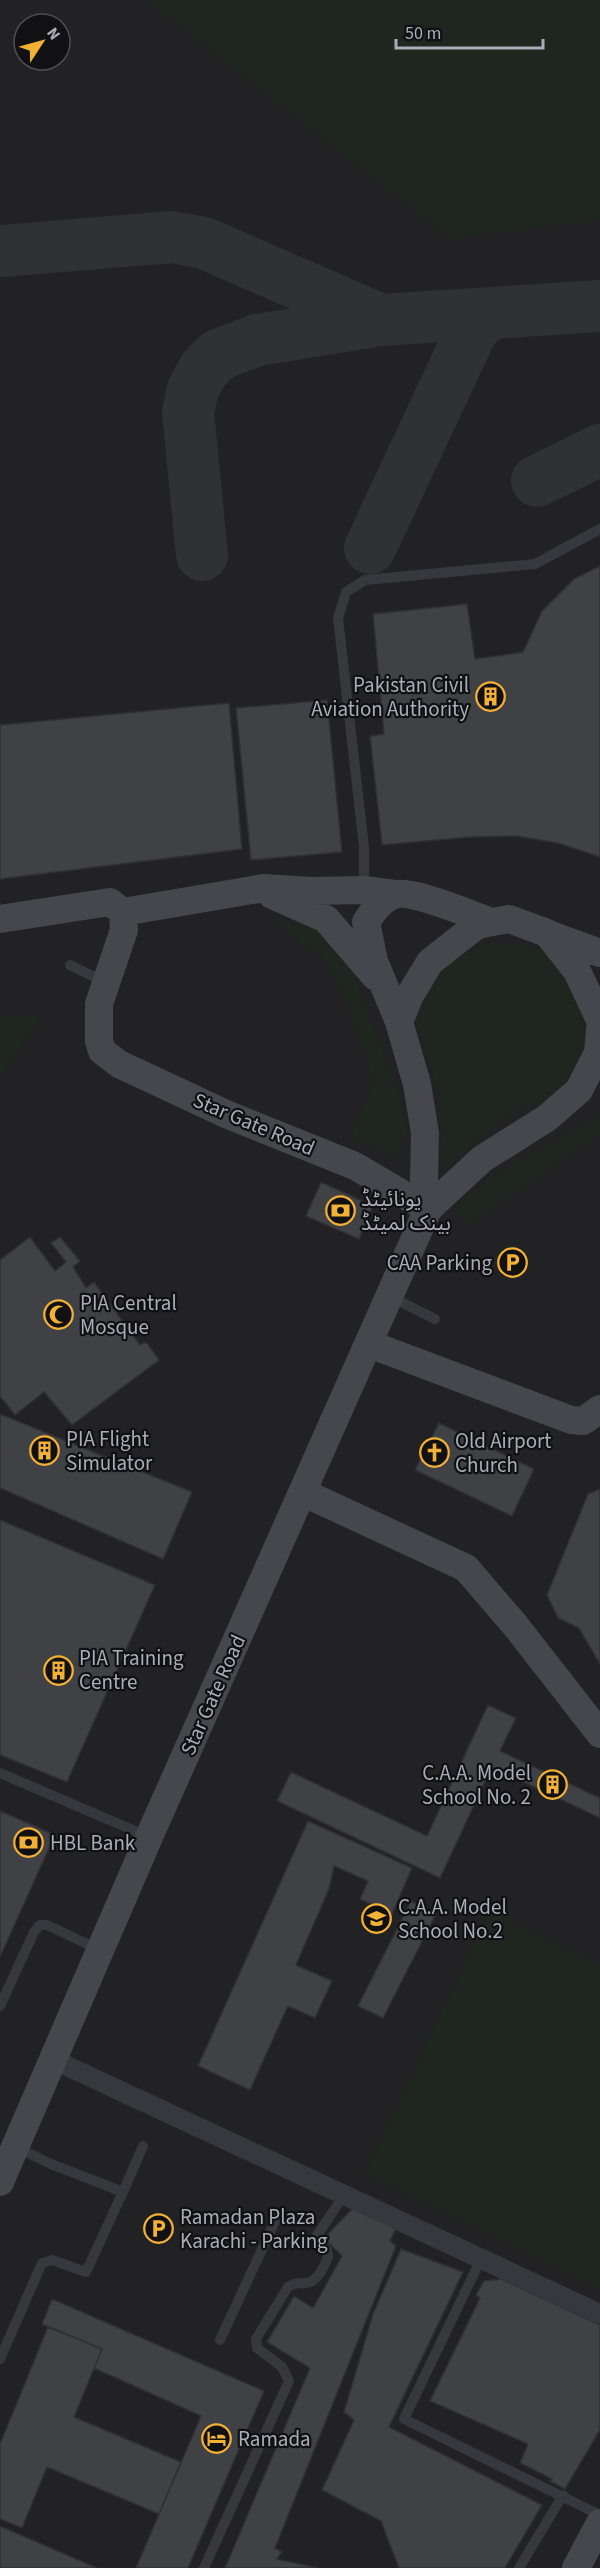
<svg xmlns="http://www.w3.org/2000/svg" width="600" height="2568" font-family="'Source Sans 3','Noto Sans Arabic',sans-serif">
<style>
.built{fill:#222225;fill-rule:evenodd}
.green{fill:#1e261f}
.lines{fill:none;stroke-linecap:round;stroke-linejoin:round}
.taxiway{stroke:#303135;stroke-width:52}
.building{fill:#404145;stroke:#303034;stroke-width:1.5}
.lane{stroke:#37383d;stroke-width:10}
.street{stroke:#37383d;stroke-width:20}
.secondary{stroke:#45474d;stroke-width:28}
.labels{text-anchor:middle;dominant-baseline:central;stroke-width:4.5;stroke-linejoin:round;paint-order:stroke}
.poi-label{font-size:21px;fill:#a8adb8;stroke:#111113;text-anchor:start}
.street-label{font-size:21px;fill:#a8adb8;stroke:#111113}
</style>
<rect width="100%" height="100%" fill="#161618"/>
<!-- built -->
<path class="built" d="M0,0h600v2568h-600zM24,24h36v36h-36z"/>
<!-- green -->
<path class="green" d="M146,0h454v220l-150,19z
M274,918l40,9 35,36 50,131 8,38 -12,26 -44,-20 22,-57 -29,-85 -23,-41 -22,-10v-4z
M491,942l29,2 28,8 36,43 6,44 -21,45 -28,23 -10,-6 -52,37 -34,32 -6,-7c3,-27 3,-57 -4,-83 -3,-14 -13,-25 -15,-39 -9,-53 28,-83 71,-99z
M42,1014l-42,64v-62z
M600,1113v21l-129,91 -17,-16c42,-43 97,-63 146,-96z
M490,1911l110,53v325l-236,-115z"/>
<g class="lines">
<!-- taxiway -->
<path class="taxiway" d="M0,251l172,-14 32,6 177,77 219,-14
M537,481l63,-31
M370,548l102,-218 8,-9 14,-8
M202,555l-14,-143 5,-23 11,-20 14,-14 39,-15 124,-20"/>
</g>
<!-- building -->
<path class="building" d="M600,566v291l-42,-14 -42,-7 -46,1 -88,8 -12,-109 14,-2 -11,-120 94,-10 8,55 48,-7 19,-41 32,-32z
M327,700l15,152 -91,8 -15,-152z
M229,703l13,146 -242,30v-154z
M321,1182l52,24 -14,33 -53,-23z
M30,1237l25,34 11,-9 -15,-19 9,-6 20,24 -7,6 13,21 8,-6 46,63 6,-3 13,18 -87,65 -28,-33 -29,23 -15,-19v-136z
M0,1414l192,78 -29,67 -163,-71z
M439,1423l95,46 -22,47 -97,-46z
M600,1489v175l-21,-36 -21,-10 -11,-23 41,-101z
M0,1520l155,65 -88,197 -67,-27z
M488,1705l28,13 -16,33 100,47v20l-108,-51 -52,111 -163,-77 14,-29 136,64z
M0,1811l55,24 -55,122z
M308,1821l104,47 -20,46 -32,-15 8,-18 -34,-15 -5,23 -33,76 36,16 -17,37 -27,-12 -38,84 -52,-24z
M411,1901l25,13 -53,104 -25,-12z
M354,2207l42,21 -6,13 6,5 -121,302 7,4 -5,7 41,9h-93l85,-200 -43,-26 27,-46 19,12 29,-52 -18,-18z
M401,2249l62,23 -74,155 153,78 -37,63h-106l-18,-47 -59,-31 32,-70 -10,-8 29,-98z
M501,2279l99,46v105l-35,59 -15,-8 2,-2 -32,-16 8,-19 -98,-43 50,-103 -4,-3 8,-14z
M52,2299l212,92 -76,177h-52l65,-152 -107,-48 8,-19 -60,-25z
M48,2327l54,22 -28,68 107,45 -22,52 -112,-47 -25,61 -22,-9v-75z
M0,2526l97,42h-97z"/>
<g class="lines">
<!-- lane -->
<path class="lane" d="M364,888v-41l-26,-229 8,-26 19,-12 170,-16 65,-35
M70,965l35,17
M391,1297l44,22
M0,1773l149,64
M0,2006l34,-74 6,-7h7l53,25
M123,2192l20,-46
M481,2259l-77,160 196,96
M220,2340l58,-125
M0,2359l42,-96 10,-3 34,12 37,-80 -72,-28 -35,-17
M204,2568l85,-187 -7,-14 -25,-19 -1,-9 32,-52c7,-5 10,-3 18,-4 12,-1 18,-17 22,-26l-1,-7 -11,-13 28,-42
M519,2568l44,-73"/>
<!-- street -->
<path class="street" d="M54,2060l546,254"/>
<!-- secondary -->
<path class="secondary" d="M272,895l54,24 49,57
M123,912l141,-24 47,3 53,-1 31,4
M0,919l110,-17 13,10 1,18 -25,74v37l3,10 17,13 107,50 129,52 73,43
M548,934l52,19
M399,1022l-25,-61 -8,-39c7,-11 17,-25 31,-28 19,-3 74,21 95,28
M428,1209l-4,-30 1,-46 -8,-49 -18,-62 11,-27 20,-33 47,-37 32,-6 38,14 30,38 23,49
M369,1344l202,76 12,1 17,-12
M304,1493l162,75 49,57 85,109
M0,2182l149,-345 279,-628 54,-50 65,-41 32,-28 19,-37 2,-23
M576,2568l24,-45"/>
</g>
<!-- icons -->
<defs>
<symbol id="building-ring" viewBox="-11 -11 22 22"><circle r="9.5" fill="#111113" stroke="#f2b134" stroke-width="1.5"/><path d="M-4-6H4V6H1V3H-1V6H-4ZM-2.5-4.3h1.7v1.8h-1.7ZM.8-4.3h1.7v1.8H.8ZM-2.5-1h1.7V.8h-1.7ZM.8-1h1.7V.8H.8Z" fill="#f2b134"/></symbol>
<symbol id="bank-ring" viewBox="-11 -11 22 22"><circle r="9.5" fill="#111113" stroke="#f2b134" stroke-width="1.5"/><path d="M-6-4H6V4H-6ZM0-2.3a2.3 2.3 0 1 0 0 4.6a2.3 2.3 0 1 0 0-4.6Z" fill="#f2b134"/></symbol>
<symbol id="parking-ring" viewBox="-11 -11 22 22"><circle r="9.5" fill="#111113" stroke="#f2b134" stroke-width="1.5"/><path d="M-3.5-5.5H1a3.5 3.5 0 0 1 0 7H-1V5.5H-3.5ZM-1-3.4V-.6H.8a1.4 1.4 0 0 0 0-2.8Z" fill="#f2b134"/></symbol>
<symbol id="mosque-ring" viewBox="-11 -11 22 22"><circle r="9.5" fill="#111113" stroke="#f2b134" stroke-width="1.5"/><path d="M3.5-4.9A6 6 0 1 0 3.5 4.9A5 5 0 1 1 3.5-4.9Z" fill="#f2b134"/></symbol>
<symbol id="church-ring" viewBox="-11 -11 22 22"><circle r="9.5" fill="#111113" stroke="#f2b134" stroke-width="1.5"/><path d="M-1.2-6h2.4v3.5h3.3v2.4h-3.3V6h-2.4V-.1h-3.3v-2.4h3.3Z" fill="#f2b134"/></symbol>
<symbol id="school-ring" viewBox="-11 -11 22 22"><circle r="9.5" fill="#111113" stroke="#f2b134" stroke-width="1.5"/><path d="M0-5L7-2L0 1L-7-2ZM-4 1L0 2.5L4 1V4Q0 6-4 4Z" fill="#f2b134"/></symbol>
<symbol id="hotel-ring" viewBox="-11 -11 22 22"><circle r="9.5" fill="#111113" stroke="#f2b134" stroke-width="1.5"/><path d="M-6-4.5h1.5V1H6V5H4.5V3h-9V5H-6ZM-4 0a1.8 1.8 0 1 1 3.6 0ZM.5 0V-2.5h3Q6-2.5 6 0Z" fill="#f2b134"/></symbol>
</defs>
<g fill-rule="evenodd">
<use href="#building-ring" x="474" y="680" width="33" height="33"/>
<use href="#bank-ring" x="324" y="1194" width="33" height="33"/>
<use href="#parking-ring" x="496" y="1246" width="33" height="33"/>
<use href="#mosque-ring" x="42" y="1298" width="33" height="33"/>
<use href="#building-ring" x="28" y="1434" width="33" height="33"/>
<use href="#church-ring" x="418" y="1436" width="33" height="33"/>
<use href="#building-ring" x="42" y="1654" width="33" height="33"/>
<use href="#building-ring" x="536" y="1768" width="33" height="33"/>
<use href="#bank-ring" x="12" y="1826" width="33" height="33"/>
<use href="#school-ring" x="360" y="1902" width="33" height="33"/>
<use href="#parking-ring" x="142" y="2212" width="33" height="33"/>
<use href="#hotel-ring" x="200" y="2422" width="33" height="33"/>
</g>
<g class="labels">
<!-- poi labels -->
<g class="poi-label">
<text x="469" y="685" text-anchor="end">Pakistan Civil<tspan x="469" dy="24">Aviation Authority</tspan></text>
<text x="361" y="1199">یونائیٹڈ<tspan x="361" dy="24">بینک لمیٹڈ</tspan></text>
<text x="492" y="1263" text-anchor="end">CAA Parking</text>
<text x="80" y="1303">PIA Central<tspan x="80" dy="24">Mosque</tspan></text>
<text x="66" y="1439">PIA Flight<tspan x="66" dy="24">Simulator</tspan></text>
<text x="455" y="1441">Old Airport<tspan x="455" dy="24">Church</tspan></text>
<text x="79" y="1658">PIA Training<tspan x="79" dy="24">Centre</tspan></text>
<text x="531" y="1773" text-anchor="end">C.A.A. Model<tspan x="531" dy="24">School No. 2</tspan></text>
<text x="50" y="1843">HBL Bank</text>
<text x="398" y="1907">C.A.A. Model<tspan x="398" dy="24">School No.2</tspan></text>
<text x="180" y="2217">Ramadan Plaza<tspan x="180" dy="24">Karachi - Parking</tspan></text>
<text x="238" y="2439">Ramada</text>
</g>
<!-- street labels -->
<g class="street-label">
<text transform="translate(254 1124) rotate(23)">Star Gate Road</text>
<text transform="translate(213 1695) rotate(-66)">Star Gate Road</text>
</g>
</g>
<!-- north arrow -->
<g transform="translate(42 42) rotate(54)"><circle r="28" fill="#111113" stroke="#4d4f55" stroke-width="1.5"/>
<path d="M0-4.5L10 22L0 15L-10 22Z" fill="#f2b134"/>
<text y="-9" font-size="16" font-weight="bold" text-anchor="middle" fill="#a8adb8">N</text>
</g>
<!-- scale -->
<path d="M396 39v9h147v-9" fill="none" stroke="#a8adb8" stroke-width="3"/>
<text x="405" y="39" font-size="18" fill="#a8adb8" stroke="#111113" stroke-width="4.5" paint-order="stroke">50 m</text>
</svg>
